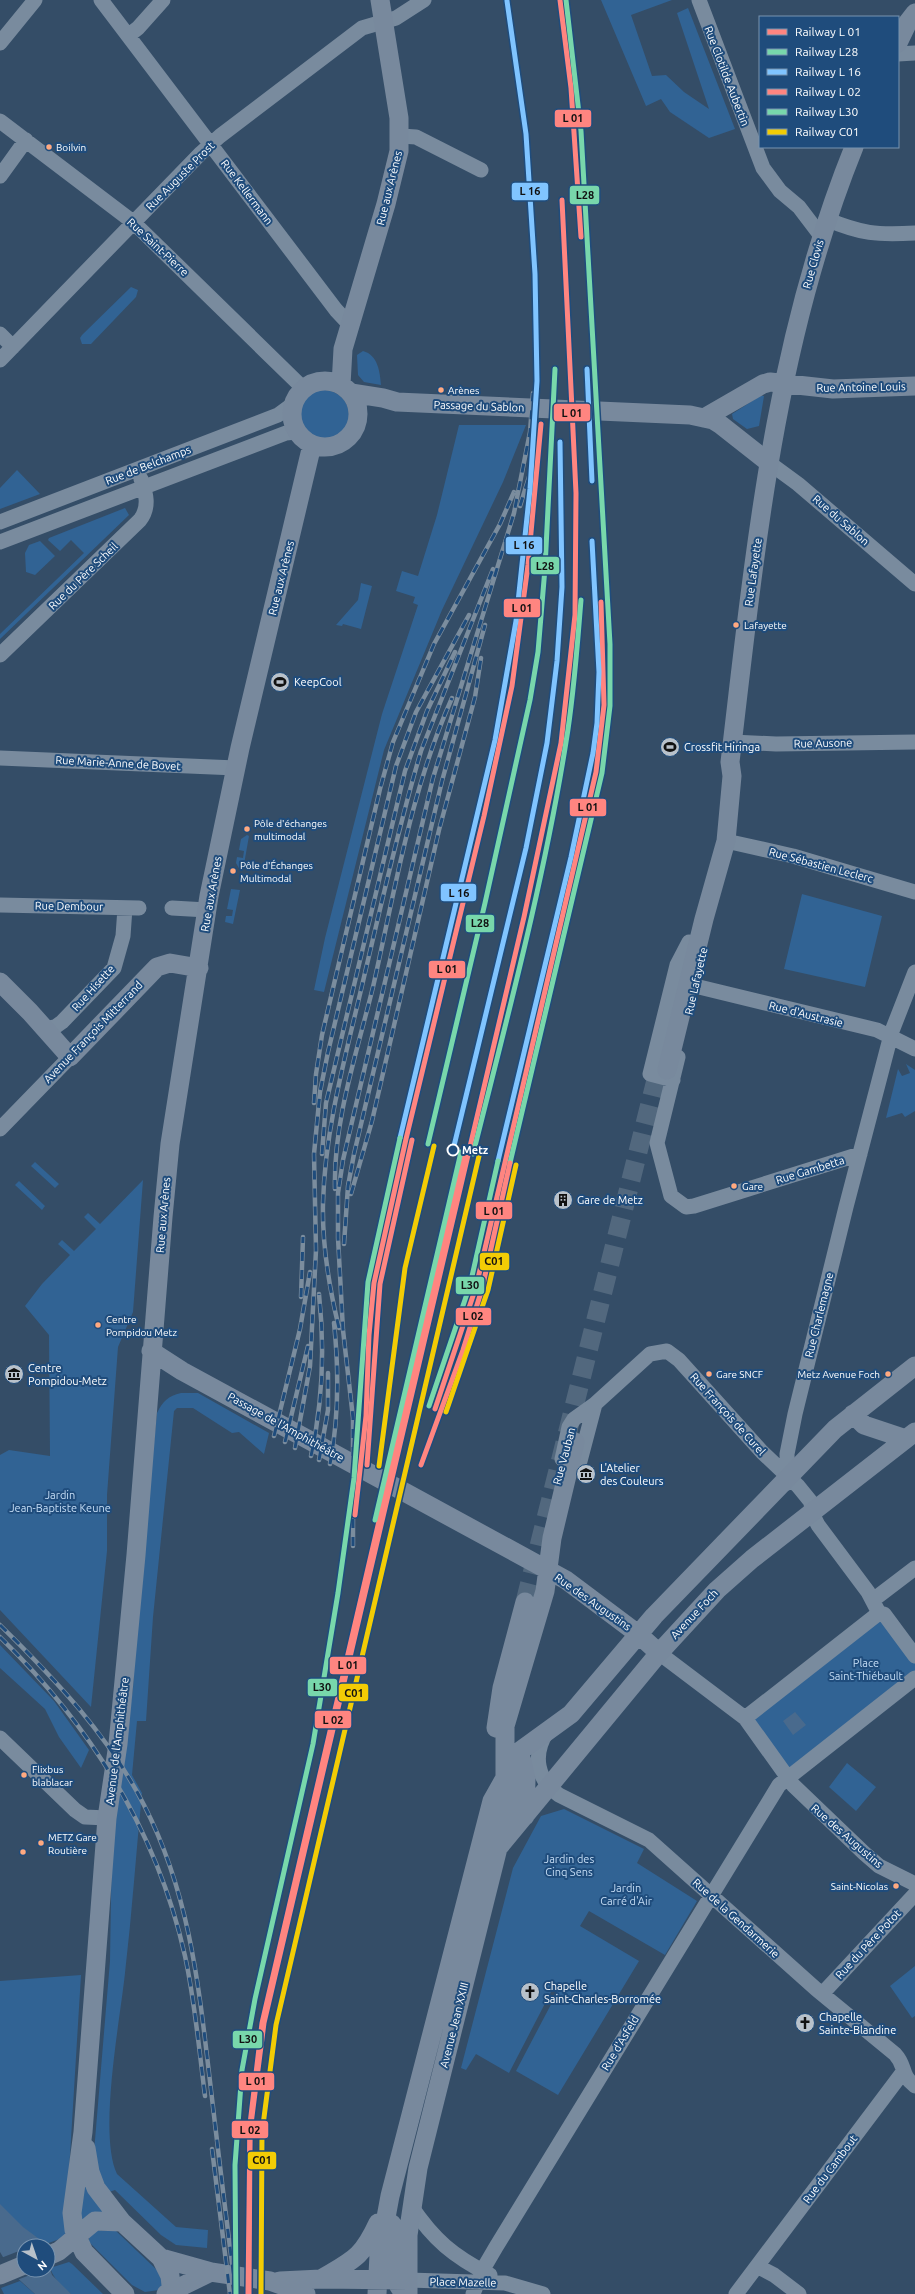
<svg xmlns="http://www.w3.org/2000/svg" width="915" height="2294" font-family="Ubuntu,sans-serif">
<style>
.green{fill:#316394}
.water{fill:#496a8d}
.pier{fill:#344d67}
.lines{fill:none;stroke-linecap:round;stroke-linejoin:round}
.major-tunnel{stroke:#52687e;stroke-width:19;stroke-dasharray:19 10;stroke-linecap:butt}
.minor{stroke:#798b9e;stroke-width:15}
.major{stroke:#78899d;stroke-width:19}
.rail-casing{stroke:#7b8d9e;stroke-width:4.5}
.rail{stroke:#1f4c7c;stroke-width:3;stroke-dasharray:9;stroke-linecap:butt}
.rail-1-casing{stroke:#1f4c7c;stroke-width:8}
.rail-2-casing{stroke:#1f4c7c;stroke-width:8}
.rail-3-casing{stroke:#1f4c7c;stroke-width:8}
.rail-4-casing{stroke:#1f4c7c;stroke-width:8}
.rail-5-casing{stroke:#1f4c7c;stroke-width:8}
.rail-6-casing{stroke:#1f4c7c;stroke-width:8}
.rail-1{stroke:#ff8580;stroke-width:5}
.rail-2{stroke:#78d7ab;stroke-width:5}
.rail-3{stroke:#80c4ff;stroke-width:5}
.rail-4{stroke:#ff8580;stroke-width:5}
.rail-5{stroke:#78d7ab;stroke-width:5}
.rail-6{stroke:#f2cc05;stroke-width:5}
.bus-dot{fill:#ffa980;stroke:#1f4c7c;stroke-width:1.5}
.stop-dot{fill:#1f4c7c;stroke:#fff;stroke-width:2}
.labels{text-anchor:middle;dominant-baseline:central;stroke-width:4;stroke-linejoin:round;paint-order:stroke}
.bus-label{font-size:10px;fill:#fff;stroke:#1f4c7c;text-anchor:start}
.street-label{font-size:11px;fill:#fff;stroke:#1f4c7c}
.poi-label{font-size:11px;fill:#fff;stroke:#1f4c7c;text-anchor:start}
.stop-label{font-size:11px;font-weight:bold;fill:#fff;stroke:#1f4c7c;text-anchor:start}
.park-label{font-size:11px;fill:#c5ddf5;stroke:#1f4c7c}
.line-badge{stroke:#1f4c7c;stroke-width:1.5}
.pale-badge-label{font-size:11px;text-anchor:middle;font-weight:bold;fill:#111}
</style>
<rect width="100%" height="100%" fill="#344d67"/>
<!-- green -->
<path class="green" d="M601,0h71l-41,15 21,61 14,-1 18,17 25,17 -32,-96 11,-5 47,121 -26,9 -39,-26 -9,-13 -15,7z
M131,287l7,3 -2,7 -45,47h-9l-2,-6 2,-3z
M363,351c15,4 17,21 18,34l-17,-3 -6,-7 -1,-20z
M299 415a25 25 0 1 1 50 0a25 25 0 1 1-50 0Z
M760,396h4l-5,30 -12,3 -14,-10 -1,-5z
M459,425h67l-23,57 -61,128 -58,140 -60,242 -10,-2 11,-52 57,-224 36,-109 -5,-2 2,-6 -19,-6 6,-20 16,5 19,-61z
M17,470l23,24 -40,15v-21z
M125,508l4,7 -129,124v-5l84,-81 -13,-13 -11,11 -12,-11 1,-2z
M40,541l15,15 -20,19 -9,-3 -1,-19 4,-8z
M361,583l11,3 -11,43 -18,-5 -1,2 -6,-1 22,-25z
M247,835l2,1 -6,34h-3l-4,-7 1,-6 6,1 1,-7 -5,-1 2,-11z
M231,889l9,1 -7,34 -8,-2 1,-6h6l1,-6 -6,-1z
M802,894l80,22 -17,71 -81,-18z
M906,1064l9,6v41l-10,6 -3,-4 -16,5 12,-49 4,7 8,-3z
M35,1162l24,22 -4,4 -24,-22z
M143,1180l-10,132 -15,35 -11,148v56l-16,156 -91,-97v-155l9,-5 41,6 -1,-121 -24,-29 17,-22 28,-29 -12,-11 4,-4 12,11 22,-22 -12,-12 4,-4 12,11z
M19,1181l26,25 -3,4 -27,-25z
M181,1393h17l71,40 -5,21 -25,-22 -7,1 -39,-25h-16l-3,3 -21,206 -7,104h-9l-5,54 10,18c-6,60 -10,120 -17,180 -5,48 -27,161 -8,201l59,53 32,3 -1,18 -31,-3 -15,-10 -46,-45 -9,3 -13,-29 17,-203 2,-127 21,-146 5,-90 19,-185c6,-12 11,-17 24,-20z
M879,1613l36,43v22l-128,99 -36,-48 6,-22z
M0,1645l54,56 35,49 -8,18 -22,-31 -14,-28 -45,-41z
M847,1763l29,24 -20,24 -27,-24z
M564,1809l80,40 -7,14 60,38 -32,54 -76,-44 -9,15 59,35 -81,134 -42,-24 41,-78 -5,-3 -43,83 -33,-19 -10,16 -5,-2 52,-200 28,-52z
M915,1966v50l-3,2 -22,-32z
M81,1975l-16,262 -19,7 -22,2 -24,-22v-243z
M81,2168l26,43 -26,13z
M94,2230l22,1 42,40 6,13 -5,6 -14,2 -13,-7 -43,-43v-5z
M69,2262l3,2 31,30h-32c-9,-7 -17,-15 -21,-26z
M20,2281l15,13h-31l-3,-6z"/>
<!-- water -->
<path class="water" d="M795,1712l11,13 -13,10 -10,-14z
M0,2204l23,23 23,17v2h-22v24h24v-8l4,13 19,19h-36l-22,-20 -13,-22z"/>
<!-- pier -->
<path class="pier" d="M24,2249v21h19l-26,10 -16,-22z"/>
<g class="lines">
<!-- major-tunnel -->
<path class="major-tunnel" d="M525,1602l134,-534"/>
<!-- minor -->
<path class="minor" d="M101,0l235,310 15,16
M699,0l64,168 17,23 19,16 22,29
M129,35l9,-7 25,-28
M0,43l35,-43
M898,54l17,-1
M0,121l133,101 170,166
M401,136l15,1 65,33
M0,176l26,-36
M826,219c36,15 50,16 89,14
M0,334l13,13
M0,360l201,-207 19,-17 142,-108 34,-10 28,-18
M768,462l30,22 117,100
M0,522l278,-107 15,-11
M0,542l286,-109 10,-1
M0,655l140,-135c10,-13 6,-27 1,-41
M732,742l44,2 139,-2
M0,758l236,10
M726,841l67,15 122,36
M0,905l139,3
M172,908l35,2
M695,986l182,44 38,19
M43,1029l12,-2 7,-5 52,-54 9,-32 2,-28
M678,1057l-21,86 14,53 15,11 8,-1 166,-52
M673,1080l-23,-6 27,-109 12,-23
M0,1129l70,-72
M562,1459l7,-32 5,-8 21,-15 55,-50 17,-3 12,9 83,92 36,34 13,16 1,11 6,12 50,67 11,21
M580,1461l15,-57
M788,1483l-1,-29 8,-40 51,-207 46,-176 23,-59
M873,1600l42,-32
M879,1613l5,1 31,42
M659,1653l86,65 48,67 71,68 15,13 36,18
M745,1718l134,-105
M547,1732c-15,23 -10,48 12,63l90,45 167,149 79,65c12,13 4,19 20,32
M0,1738l75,72 10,7 22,1
M822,1994l93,-100
M411,2206c23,34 42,50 79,69
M757,2266l17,9 25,19
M408,2280l97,3 38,11
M473,2294l9,-23 14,-24 283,-462 136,-107
M736,2294l167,-222"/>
<!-- major -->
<path class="major" d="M898,43l10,-21 7,-9
M292 414a33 33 0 1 1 66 0a33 33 0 1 1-66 0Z
M341,385l2,-36 43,-145 13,-53v-33l-19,-118
M351,393l32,5 14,4 293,13 23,5 8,5 47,37
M704,418l59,-34 7,-2 63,7 82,-3
M0,982l30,30 40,45 87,-90 13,-4 29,5
M667,1070l37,-151 22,-78 6,-65 -2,-14c25,-210 44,-417 124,-615
M151,1351l31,20 384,209 72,54 21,19
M853,1414l11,11 42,14
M496,1728l6,-40 23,-86
M522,1761l4,19 -1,36
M505,1775v-49l40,-135 7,-53 23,-96
M498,1848l161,-195 58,-63 35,-31 163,-127
M86,2148l4,24 6,16 26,34 39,36 9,18 2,18
M392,2224l3,56 7,11
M48,2256l11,-5 36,-30 27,1
M161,2258l50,14 59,9 36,13
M0,2275l24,-10
M321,2279c32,-19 41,-21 57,-56
M280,2281l41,-2 87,1
M125,2294l-41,-42 -10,-22 -2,-17 11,-81 24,-314 11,-74 18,-189 27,-338 7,-73 39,-248 31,-148 72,-303
M166,2294l45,-22
M377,2294l2,-39 11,-59 102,-395 28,-50 51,-37 83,-98 181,-187 80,-63
M408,2294v-59l10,-67 80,-320 17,-76"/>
<defs>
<path id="rail" d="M520,506l16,-52
M314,1103l2,-29 6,-39 58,-246 13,-47 41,-98 66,-120 14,-32
M322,1154l4,-51 79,-332 22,-60 28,-59
M335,1189c-2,-67 22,-137 38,-202 22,-97 38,-198 79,-289
M351,1194l21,-73 67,-291 36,-133 6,-39
M344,1244l4,-58 6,-32 88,-373 43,-156
M301,1297l2,-60
M339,1328c-10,-41 -17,-83 -16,-125 2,-77 24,-152 41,-226 18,-76 35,-152 57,-226l72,-182
M274,1436l26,-107 10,-57
M285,1442l23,-96
M295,1448l15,-82 6,-116 -2,-96 6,-62 8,-40 68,-286 20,-54 53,-97
M311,1456c12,-55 14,-106 8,-162
M319,1460l9,-50v-37
M330,1464c9,-47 9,-93 4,-141
M353,1546v-128l-10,-88 -5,-92v-45l5,-33 90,-382 81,-265 16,-81 3,-39
M0,1625c55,54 109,111 144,180 47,92 55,184 67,285 8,68 16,136 25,204
M0,1637c90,88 157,194 185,319 10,46 14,93 20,140
M212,2149l18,145"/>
</defs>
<!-- rail casing -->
<use href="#rail" class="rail-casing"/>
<!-- rail -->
<use href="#rail" class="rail"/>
<defs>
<path id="rail-1" d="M560,0l11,88 10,149
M435,1409l41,-122 120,-515 8,-67 -3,-103
M355,1515l11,-99 3,-81 5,-52 32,-144 78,-323 28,-130 16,-121 13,-141
M249,2294l1,-162 14,-109 260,-1106 37,-174 14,-128 1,-122 -14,-293"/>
<path id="rail-2" d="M428,1144l57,-241 45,-203 8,-48 7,-84 10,-199
M473,1154c34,-136 71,-273 93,-412 8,-47 11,-94 15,-142
M510,1163l92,-390 8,-67v-62l-29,-513 -15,-131"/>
<path id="rail-3" d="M587,369l5,112
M400,1138l95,-398 21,-119 14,-132 7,-108 -2,-107 -9,-140 -19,-133
M453,1150l73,-302 21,-105 10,-82 5,-74 -2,-145
M498,1161l73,-304 22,-104 4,-30 2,-51 -7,-131"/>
<path id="rail-4" d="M367,1465l13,-181 32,-144
M421,1465l42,-115 19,-61 28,-126
M248,2294l2,-170 12,-101 203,-871"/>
<path id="rail-5" d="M429,1406l41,-121 28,-124
M375,1520l86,-368
M236,2294l-1,-129 7,-95 13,-71 58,-255 25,-151 16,-115 14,-196 32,-144"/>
<path id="rail-6" d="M446,1412l42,-122 28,-125
M379,1466l26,-198 29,-122
M261,2294l1,-161 14,-108 203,-869"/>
</defs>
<!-- rail-1 casing -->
<use href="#rail-1" class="rail-1-casing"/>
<!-- rail-2 casing -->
<use href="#rail-2" class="rail-2-casing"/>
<!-- rail-3 casing -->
<use href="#rail-3" class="rail-3-casing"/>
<!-- rail-4 casing -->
<use href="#rail-4" class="rail-4-casing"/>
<!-- rail-5 casing -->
<use href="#rail-5" class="rail-5-casing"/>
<!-- rail-6 casing -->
<use href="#rail-6" class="rail-6-casing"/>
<!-- rail-1 -->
<use href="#rail-1" class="rail-1"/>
<!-- rail-2 -->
<use href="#rail-2" class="rail-2"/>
<!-- rail-3 -->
<use href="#rail-3" class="rail-3"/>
<!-- rail-4 -->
<use href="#rail-4" class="rail-4"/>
<!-- rail-5 -->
<use href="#rail-5" class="rail-5"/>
<!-- rail-6 -->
<use href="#rail-6" class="rail-6"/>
</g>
<!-- icons -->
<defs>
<symbol id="stadium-disc" viewBox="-11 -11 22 22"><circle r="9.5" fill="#b8c1ca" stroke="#1f4c7c"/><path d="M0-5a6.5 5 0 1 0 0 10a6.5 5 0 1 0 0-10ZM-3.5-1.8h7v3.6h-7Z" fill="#111"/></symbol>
<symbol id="building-disc" viewBox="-11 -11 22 22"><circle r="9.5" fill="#b8c1ca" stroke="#1f4c7c"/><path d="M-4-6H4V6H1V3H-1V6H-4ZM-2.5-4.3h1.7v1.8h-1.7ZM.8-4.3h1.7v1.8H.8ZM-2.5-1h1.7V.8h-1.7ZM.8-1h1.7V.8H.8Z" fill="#111"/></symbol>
<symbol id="museum-disc" viewBox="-11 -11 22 22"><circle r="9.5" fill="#b8c1ca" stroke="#1f4c7c"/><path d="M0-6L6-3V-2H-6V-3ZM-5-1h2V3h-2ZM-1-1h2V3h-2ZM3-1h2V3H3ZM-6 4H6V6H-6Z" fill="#111"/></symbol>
<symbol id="church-disc" viewBox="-11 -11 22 22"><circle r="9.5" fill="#b8c1ca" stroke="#1f4c7c"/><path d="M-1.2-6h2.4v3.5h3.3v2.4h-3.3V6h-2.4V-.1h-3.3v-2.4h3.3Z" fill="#111"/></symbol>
</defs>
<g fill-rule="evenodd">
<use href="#stadium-disc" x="269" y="671" width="22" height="22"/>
<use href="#stadium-disc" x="659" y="736" width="22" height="22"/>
<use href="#building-disc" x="552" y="1189" width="22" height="22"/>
<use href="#museum-disc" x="3" y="1363" width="22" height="22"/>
<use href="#museum-disc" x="575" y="1463" width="22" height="22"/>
<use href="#church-disc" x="519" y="1981" width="22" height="22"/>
<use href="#church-disc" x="794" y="2012" width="22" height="22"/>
</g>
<!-- markers -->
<g class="bus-dot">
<circle cx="49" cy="147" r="3.5"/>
<circle cx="441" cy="390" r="3.5"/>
<circle cx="736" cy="625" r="3.5"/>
<circle cx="247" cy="829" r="3.5"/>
<circle cx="233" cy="871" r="3.5"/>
<circle cx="734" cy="1186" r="3.5"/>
<circle cx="98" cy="1325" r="3.5"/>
<circle cx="709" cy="1374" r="3.5"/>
<circle cx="888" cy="1374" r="3.5"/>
<circle cx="24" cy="1775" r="3.5"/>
<circle cx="41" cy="1843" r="3.5"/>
<circle cx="23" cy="1852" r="3.5"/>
<circle cx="896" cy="1886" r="3.5"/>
</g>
<circle class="stop-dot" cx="453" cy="1150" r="5.5"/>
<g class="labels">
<!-- bus labels -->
<g class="bus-label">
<text x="56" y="147">Boilvin</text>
<text x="448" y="390">Arènes</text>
<text x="744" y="625">Lafayette</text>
<text x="254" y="823">Pôle d'échanges<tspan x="254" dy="13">multimodal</tspan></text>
<text x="240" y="865">Pôle d'Échanges<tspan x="240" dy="13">Multimodal</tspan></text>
<text x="742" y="1186">Gare</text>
<text x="106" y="1319">Centre<tspan x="106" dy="13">Pompidou Metz</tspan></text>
<text x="716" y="1374">Gare SNCF</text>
<text x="880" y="1374" text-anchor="end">Metz Avenue Foch</text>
<text x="32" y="1769">Flixbus<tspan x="32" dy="13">blablacar</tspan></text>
<text x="48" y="1837">METZ Gare<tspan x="48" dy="13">Routière</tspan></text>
<text x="888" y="1886" text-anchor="end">Saint-Nicolas</text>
</g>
<!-- street labels -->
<g class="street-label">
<text transform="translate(727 76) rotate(69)">Rue Clotilde Aubertin</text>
<text transform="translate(180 176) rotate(-45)">Rue Auguste Prost</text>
<text transform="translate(389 188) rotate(-76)">Rue aux Arènes</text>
<text transform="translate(247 192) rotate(53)">Rue Kellermann</text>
<text transform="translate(158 247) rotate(43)">Rue Saint-Pierre</text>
<text transform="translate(813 264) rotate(-74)">Rue Clovis</text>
<text transform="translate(861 387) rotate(-1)">Rue Antoine Louis</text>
<text transform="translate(479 406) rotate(2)">Passage du Sablon</text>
<text transform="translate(148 465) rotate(-21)">Rue de Belchamps</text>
<text transform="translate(841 520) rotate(41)">Rue du Sablon</text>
<text transform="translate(753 572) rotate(-82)">Rue Lafayette</text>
<text transform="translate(83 576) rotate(-44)">Rue du Père Scheil</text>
<text transform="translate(281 578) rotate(-76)">Rue aux Arènes</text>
<text transform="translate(823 743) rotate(-1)">Rue Ausone</text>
<text transform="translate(118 763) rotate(3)">Rue Marie-Anne de Bovet</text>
<text transform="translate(821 865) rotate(15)">Rue Sébastien Leclerc</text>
<text transform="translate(211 894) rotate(-80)">Rue aux Arènes</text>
<text transform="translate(69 906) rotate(1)">Rue Dembour</text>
<text transform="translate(696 981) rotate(-77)">Rue Lafayette</text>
<text transform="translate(93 988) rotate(-48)">Rue Hisette</text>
<text transform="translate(806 1014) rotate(14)">Rue d'Austrasie</text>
<text transform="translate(93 1032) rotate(-46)">Avenue François Mitterrand</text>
<text transform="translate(810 1170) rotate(-17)">Rue Gambetta</text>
<text transform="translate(163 1215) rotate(-85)">Rue aux Arènes</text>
<text transform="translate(819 1315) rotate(-76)">Rue Charlemagne</text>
<text transform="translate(728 1414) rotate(48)">Rue François de Curel</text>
<text transform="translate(286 1427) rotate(29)">Passage de l'Amphithéâtre</text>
<text transform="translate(564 1456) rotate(-75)">Rue Vauban</text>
<text transform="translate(593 1602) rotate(35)">Rue des Augustins</text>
<text transform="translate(694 1614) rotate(-47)">Avenue Foch</text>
<text transform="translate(117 1741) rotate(-83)">Avenue de l'Amphithéâtre</text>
<text transform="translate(847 1836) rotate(41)">Rue des Augustins</text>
<text transform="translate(736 1918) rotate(42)">Rue de la Gendarmerie</text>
<text transform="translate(868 1944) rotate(-47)">Rue du Père Potot</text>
<text transform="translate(454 2025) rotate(-76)">Avenue Jean XXIII</text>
<text transform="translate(620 2043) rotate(-59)">Rue d'Asfeld</text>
<text transform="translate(830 2169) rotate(-53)">Rue du Cambout</text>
<text transform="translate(463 2282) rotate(1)">Place Mazelle</text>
</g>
<!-- poi labels -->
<g class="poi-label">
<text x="294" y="682">KeepCool</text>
<text x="684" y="747">Crossfit Hiringa</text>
<text x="577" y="1200">Gare de Metz</text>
<text x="28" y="1368">Centre<tspan x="28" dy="13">Pompidou-Metz</tspan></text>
<text x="600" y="1468">L'Atelier<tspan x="600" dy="13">des Couleurs</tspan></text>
<text x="544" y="1986">Chapelle<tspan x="544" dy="13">Saint-Charles-Borromée</tspan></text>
<text x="819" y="2017">Chapelle<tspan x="819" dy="13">Sainte-Blandine</tspan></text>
</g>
<!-- stop labels -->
<g class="stop-label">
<text x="462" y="1150">Metz</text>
</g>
<!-- park labels -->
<g class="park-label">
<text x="60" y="1495">Jardin<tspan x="60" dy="13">Jean-Baptiste Keune</tspan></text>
<text x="866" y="1663">Place<tspan x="866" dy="13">Saint-Thiébault</tspan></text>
<text x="569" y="1859">Jardin des<tspan x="569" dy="13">Cinq Sens</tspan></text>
<text x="626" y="1888">Jardin<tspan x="626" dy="13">Carré d'Air</tspan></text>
</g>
</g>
<g class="line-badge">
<rect x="554" y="109" width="38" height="19" rx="4" fill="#ff8580"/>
<rect x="511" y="182" width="38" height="19" rx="4" fill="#80c4ff"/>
<rect x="569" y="185" width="31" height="20" rx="4" fill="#78d7ab"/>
<rect x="553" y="403" width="38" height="19" rx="4" fill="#ff8580"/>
<rect x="505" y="536" width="38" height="19" rx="4" fill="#80c4ff"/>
<rect x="530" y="556" width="30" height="19" rx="4" fill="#78d7ab"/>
<rect x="503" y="598" width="38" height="20" rx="4" fill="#ff8580"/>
<rect x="569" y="798" width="38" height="19" rx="4" fill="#ff8580"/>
<rect x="440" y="883" width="37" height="19" rx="4" fill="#80c4ff"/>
<rect x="465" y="914" width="30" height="19" rx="4" fill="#78d7ab"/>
<rect x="428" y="960" width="38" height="19" rx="4" fill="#ff8580"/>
<rect x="475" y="1201" width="38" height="19" rx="4" fill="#ff8580"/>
<rect x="479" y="1252" width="31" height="19" rx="4" fill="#f2cc05"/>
<rect x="455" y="1276" width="30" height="19" rx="4" fill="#78d7ab"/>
<rect x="455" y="1307" width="37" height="19" rx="4" fill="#ff8580"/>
<rect x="329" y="1656" width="38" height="19" rx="4" fill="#ff8580"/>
<rect x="307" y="1678" width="31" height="19" rx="4" fill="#78d7ab"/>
<rect x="338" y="1683" width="31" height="19" rx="4" fill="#f2cc05"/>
<rect x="314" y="1710" width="38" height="19" rx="4" fill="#ff8580"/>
<rect x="232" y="2030" width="31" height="19" rx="4" fill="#78d7ab"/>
<rect x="238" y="2072" width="37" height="19" rx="4" fill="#ff8580"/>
<rect x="231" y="2120" width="38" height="19" rx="4" fill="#ff8580"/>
<rect x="247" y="2151" width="30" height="19" rx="4" fill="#f2cc05"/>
</g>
<g class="pale-badge-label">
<text x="573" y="122">L 01</text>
<text x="530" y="195">L 16</text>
<text x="585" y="199">L28</text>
<text x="572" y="417">L 01</text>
<text x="524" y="549">L 16</text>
<text x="545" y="570">L28</text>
<text x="522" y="612">L 01</text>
<text x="588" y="811">L 01</text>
<text x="459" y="897">L 16</text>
<text x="480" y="927">L28</text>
<text x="447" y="973">L 01</text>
<text x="494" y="1215">L 01</text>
<text x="494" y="1265">C01</text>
<text x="470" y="1289">L30</text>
<text x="473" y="1320">L 02</text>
<text x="348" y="1669">L 01</text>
<text x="322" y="1691">L30</text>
<text x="354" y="1697">C01</text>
<text x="333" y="1724">L 02</text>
<text x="248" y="2043">L30</text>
<text x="256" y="2085">L 01</text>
<text x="250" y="2134">L 02</text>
<text x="262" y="2164">C01</text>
</g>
<!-- legend -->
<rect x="759" y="16" width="140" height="132" fill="#1f4c7c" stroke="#7994b0"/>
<rect x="767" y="29" width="20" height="6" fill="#ff8580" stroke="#7994b0"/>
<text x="795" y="36" font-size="12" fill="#ffffff">Railway L 01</text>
<rect x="767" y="49" width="20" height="6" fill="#78d7ab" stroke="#7994b0"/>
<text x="795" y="56" font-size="12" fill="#ffffff">Railway L28</text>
<rect x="767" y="69" width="20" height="6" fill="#80c4ff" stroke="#7994b0"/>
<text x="795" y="76" font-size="12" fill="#ffffff">Railway L 16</text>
<rect x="767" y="89" width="20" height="6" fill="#ff8580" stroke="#7994b0"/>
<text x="795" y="96" font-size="12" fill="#ffffff">Railway L 02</text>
<rect x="767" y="109" width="20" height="6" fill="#78d7ab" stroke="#7994b0"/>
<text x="795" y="116" font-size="12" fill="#ffffff">Railway L30</text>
<rect x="767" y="129" width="20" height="6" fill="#f2cc05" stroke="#7994b0"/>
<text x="795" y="136" font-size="12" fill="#ffffff">Railway C01</text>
<!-- north arrow -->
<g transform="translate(36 2258) rotate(140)"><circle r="19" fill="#1f4c7c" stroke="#7994b0"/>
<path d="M0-3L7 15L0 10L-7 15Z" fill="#b8c1ca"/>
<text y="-6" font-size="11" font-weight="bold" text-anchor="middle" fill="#ffffff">N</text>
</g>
</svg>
